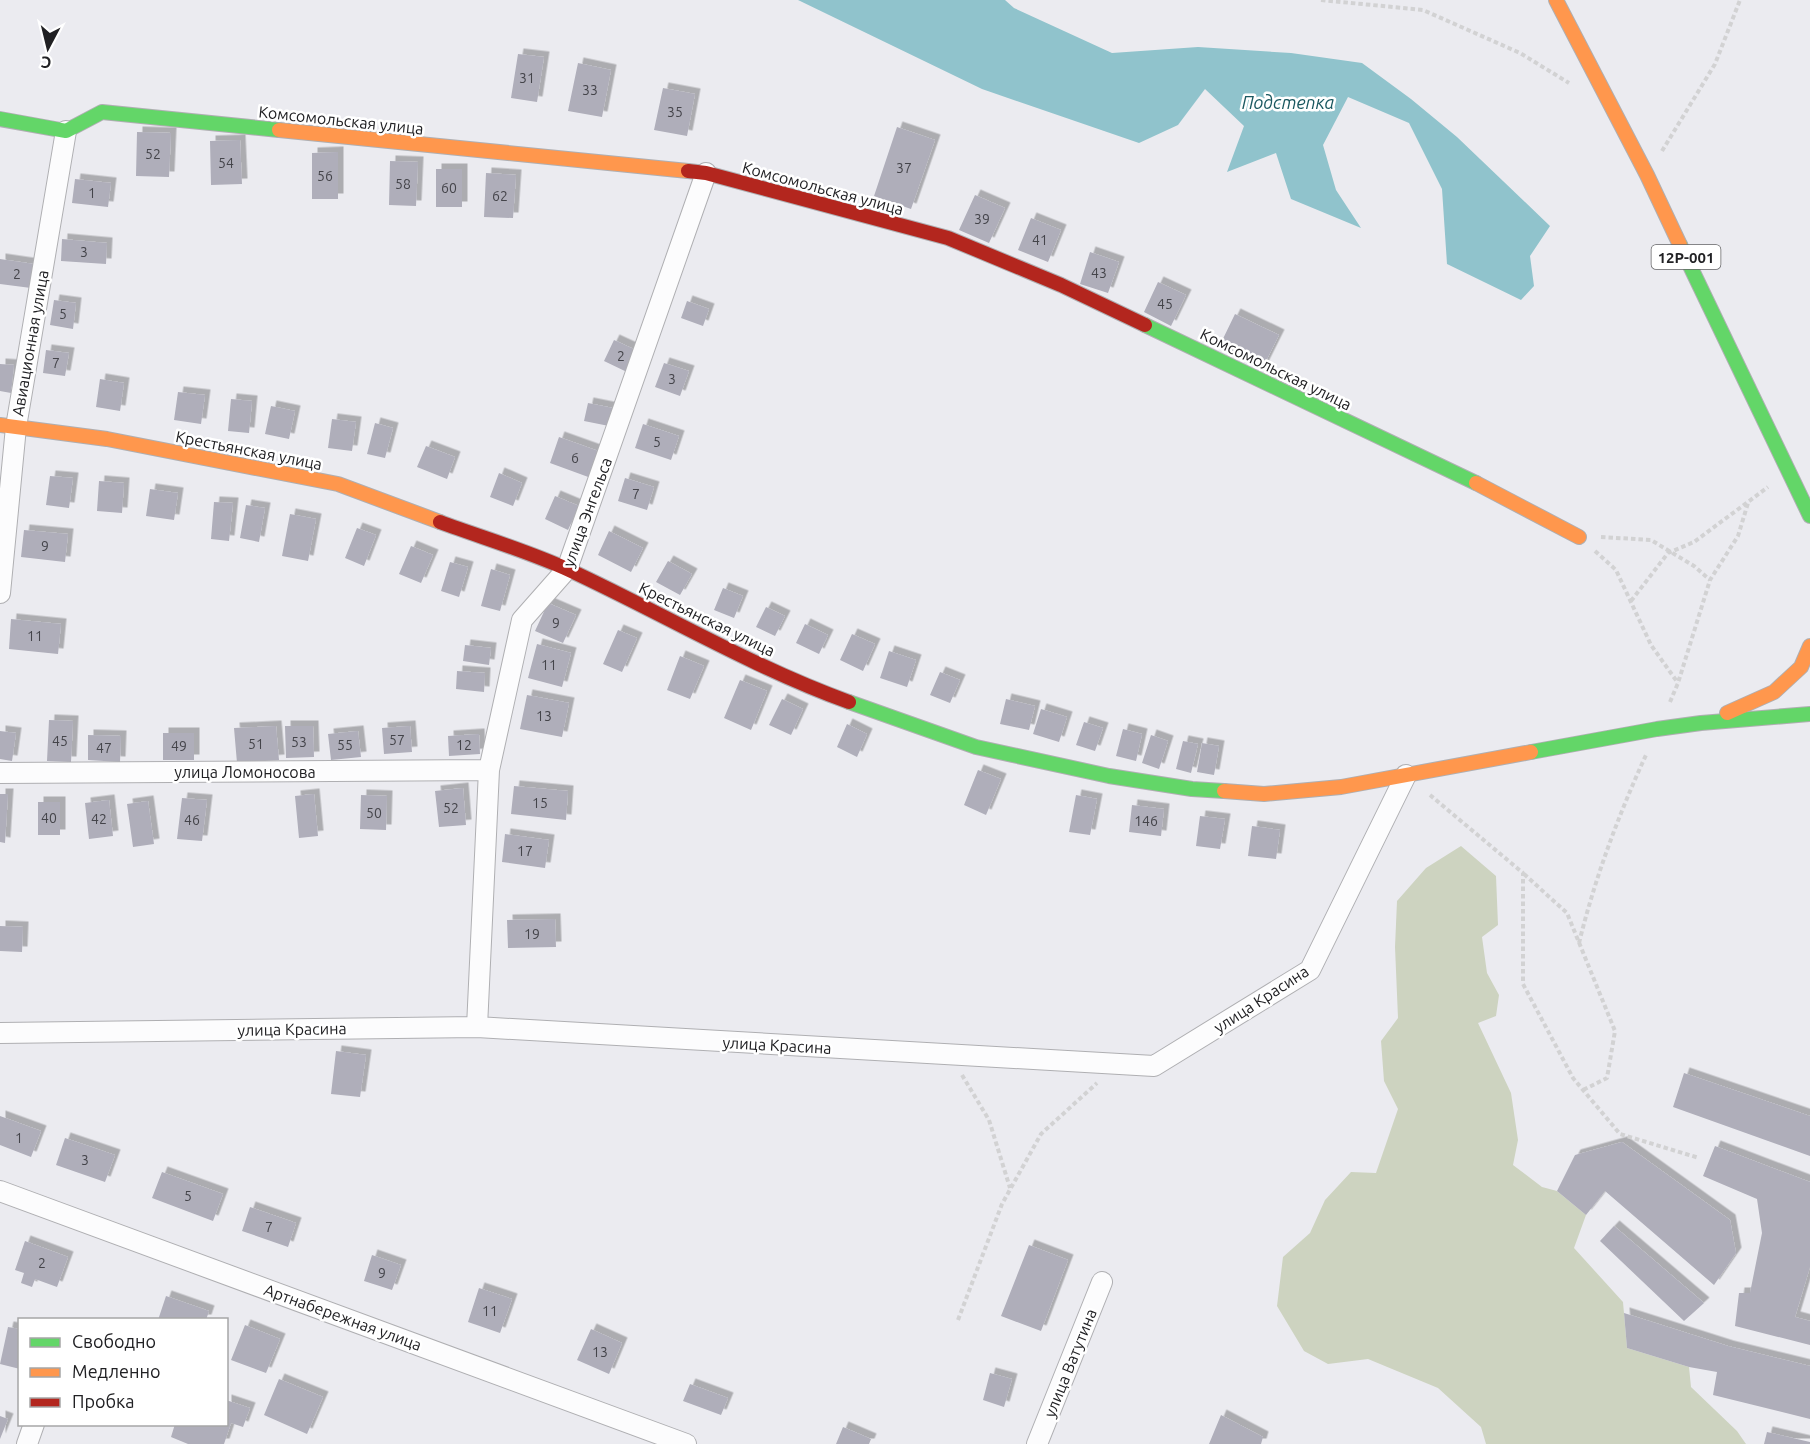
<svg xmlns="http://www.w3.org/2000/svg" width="1810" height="1444" font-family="Ubuntu,sans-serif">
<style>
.green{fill:#cdd3c0}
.water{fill:#90c3cc}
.building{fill:#afaeba;filter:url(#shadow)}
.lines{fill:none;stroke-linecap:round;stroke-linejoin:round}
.street-casing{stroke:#afafb2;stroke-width:22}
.fast-casing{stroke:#afafb2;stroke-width:16}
.slow-casing{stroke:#afafb2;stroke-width:16}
.jam-casing{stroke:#afafb2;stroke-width:16}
.path{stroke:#d2d2d3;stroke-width:4;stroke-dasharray:4.5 3;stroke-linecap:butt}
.street{stroke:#fcfcfd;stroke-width:20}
.fast{stroke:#63d668;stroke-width:14}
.slow{stroke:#ff974d;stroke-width:14}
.jam{stroke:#b3261e;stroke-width:14}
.labels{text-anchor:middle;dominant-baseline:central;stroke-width:5;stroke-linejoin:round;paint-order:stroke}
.number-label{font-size:14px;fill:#44444a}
.shield{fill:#fff;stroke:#646466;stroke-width:1.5}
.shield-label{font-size:15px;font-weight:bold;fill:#212124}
.street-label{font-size:16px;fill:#212124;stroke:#fff}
.water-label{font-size:18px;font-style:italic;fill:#1a5860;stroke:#fff}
</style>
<defs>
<filter id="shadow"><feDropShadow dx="5.5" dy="-5.5" stdDeviation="0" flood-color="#0004"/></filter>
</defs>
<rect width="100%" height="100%" fill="#ebebf0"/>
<!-- green -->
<path class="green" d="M1461,846l35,30 2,49 -16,12 5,36 12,22 -3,21 -18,7 33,70 7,47 -5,25 29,22 15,4 29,24 -12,33 49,54 4,46 62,19 2,20 46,44 9,13h-260l-5,-17 -43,-39 -70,-29 -40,5 -24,-13 -27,-45 6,-49 27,-24 15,-33 26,-28 25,1 22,-64 -14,-28 -3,-40 17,-23 -3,-71 2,-46 29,-33z"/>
<!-- water -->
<path class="water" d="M798,0h207l9,8 98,45 86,-6 93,6 71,10 49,36 46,38 93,89 -20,30 4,30 -13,14 -74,-36 -5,-75 -33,-66 -61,-26 -25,48 13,45 25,38 -70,-29 -15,-46 -49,19 17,-46 -39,-37 -27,36 -39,18 -157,-54z"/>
<!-- building -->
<path class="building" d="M518,54l26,3 -7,45 -26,-4z
M578,63l33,7 -9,47 -34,-6z
M663,88l32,6 -8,42 -33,-6z
M897,127l38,13 -24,69 -37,-13z
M137,132l34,1 -2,44 -33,-1z
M240,140l2,44 -31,1 -1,-44z
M338,152v47h-26v-46z
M390,161l28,1 -2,44 -27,-1z
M436,169h26v38h-26z
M486,173l30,2 -3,43 -29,-1z
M75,179l36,4 -3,24 -36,-4z
M975,195l30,13 -16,35 -30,-13z
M1031,218l30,12 -13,32 -30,-12z
M62,239l45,4 -1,21 -45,-3z
M1090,252l29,10 -11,31 -28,-9z
M0,259l34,5 -3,24 -31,-4z
M1158,282l28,13 -15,31 -27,-14z
M54,300l22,3 -3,26 -23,-4z
M687,301l22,8 -6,17 -22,-8z
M1235,314l44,21 -16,32 -44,-20z
M614,340l24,11 -9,22 -25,-12z
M46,350l23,3 -4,23 -22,-3z
M664,363l25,8 -9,25 -25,-9z
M0,364l14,1 -3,28 -11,-2z
M100,379l24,4 -4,28 -24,-4z
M178,392l27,3 -4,29 -27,-4z
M231,399l21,2 -3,32 -21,-2z
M588,403l25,5 -4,18 -25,-5z
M271,406l24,5 -6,28 -24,-5z
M332,419l24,3 -4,29 -24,-3z
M375,423l18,5 -8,30 -18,-4z
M643,424l36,12 -8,24 -36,-12z
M559,437l42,15 -10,26 -41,-15z
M426,446l29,11 -8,22 -30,-12z
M499,473l23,10 -9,23 -23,-9z
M50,476l23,2 -4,30 -23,-3z
M625,478l29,9 -7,23 -29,-9z
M99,481l25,2 -2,30 -25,-2z
M150,489l28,4 -4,27 -28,-4z
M555,496l24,10 -11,24 -23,-11z
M214,502l19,1 -4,38 -18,-2z
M246,505l19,3 -6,34 -19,-4z
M290,514l26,5 -8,42 -26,-5z
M357,528l19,7 -12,31 -19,-8z
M24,530l44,4 -3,28 -44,-5z
M609,531l34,17 -12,24 -33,-17z
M411,546l22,9 -12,28 -22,-9z
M668,561l24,13 -12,21 -24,-13z
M450,562l18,5 -9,30 -18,-6z
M491,569l19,6 -10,36 -19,-5z
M723,588l20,8 -9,22 -20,-8z
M548,603l28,12 -13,28 -28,-12z
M766,607l19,9 -10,20 -19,-9z
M11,619l50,5 -3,30 -49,-5z
M805,624l23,11 -9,19 -23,-11z
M618,630l19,8 -15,34 -19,-8z
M852,634l23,10 -12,27 -23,-11z
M537,644l34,9 -9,34 -34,-9z
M465,645l26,3 -2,17 -26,-4z
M889,651l27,9 -9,27 -27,-9z
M680,656l24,10 -14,33 -23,-9z
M457,671l28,2 -1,19 -28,-3z
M940,672l20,8 -10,23 -20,-8z
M740,680l27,11 -16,39 -27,-12z
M527,695l42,8 -7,34 -42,-8z
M782,699l21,10 -12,26 -22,-10z
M1006,699l29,7 -6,24 -29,-6z
M1041,709l26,8 -8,25 -26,-8z
M49,720l24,1 -2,41 -24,-1z
M1084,722l19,6 -8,23 -19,-6z
M847,724l20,10 -10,23 -20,-10z
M276,726l3,34 -42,3 -3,-35z
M285,726h28l1,31 -28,1z
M410,726l2,26 -28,2 -2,-26z
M1123,729l19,5 -6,27 -20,-5z
M0,731l16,2 -4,28 -12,-2z
M358,731l3,26 -30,3 -3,-26z
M163,733h31v27h-31z
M479,734l1,20 -31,2 -1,-20z
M88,735l33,1 -1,26 -32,-2z
M1151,735l17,6 -9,28 -17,-6z
M1183,741l15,3 -7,29 -15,-4z
M1202,743l17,3 -5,29 -17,-3z
M978,770l23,9 -15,36 -22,-10z
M514,786l54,5 -2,29 -55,-6z
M463,788l3,37 -27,2 -4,-36z
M0,794h8l-3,49 -5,-1z
M314,794l4,42 -19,2 -4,-42z
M361,795l26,1 -1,34 -26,-1z
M1076,795l21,4 -7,36 -21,-3z
M182,798l25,2 -5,41 -25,-2z
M109,800l4,36 -24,3 -4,-36z
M148,801l6,43 -21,3 -6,-43z
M38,802h22v33h-22z
M1132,805l32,4 -3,27 -32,-4z
M1200,816l25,3 -5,30 -24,-3z
M1252,826l28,4 -4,29 -28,-3z
M505,834l44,6 -4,28 -43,-6z
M555,919l1,28 -48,1 -1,-28z
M0,926l23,1 -1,25 -22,-1z
M336,1051l30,4 -6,42 -29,-3z
M1684,1073l126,43v40l-137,-49z
M0,1116l41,15 -10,26 -31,-12z
M65,1138l50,17 -10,27 -49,-17z
M1622,1142l108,78 6,33 -22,32 -109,-94 -19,24 -29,-24 18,-36z
M1715,1146l95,36v85l-15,50 15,4v24l-75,-19 4,-33h11l12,-60 -5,-34 -54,-23z
M162,1172l61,22 -10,27 -61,-23z
M250,1207l46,16 -8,24 -46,-16z
M1614,1226l90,77 -20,18 -84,-80z
M25,1241l43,16 -11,30 -22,-8 -3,8 -11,-4 3,-10 -9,-3z
M1029,1245l39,15 -27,71 -40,-15z
M372,1255l29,10 -9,25 -28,-9z
M479,1288l33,11 -12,34 -32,-11z
M166,1296l43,15 -3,9h-48z
M1624,1313l104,33 82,20v53l-97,-24 4,-23 -28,-5 -62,-19z
M245,1325l35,14 -14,34 -35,-13z
M8,1327l12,2v40l-20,-5z
M591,1329l31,14 -13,31 -32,-14z
M990,1373l22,6 -8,28 -21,-7z
M279,1379l44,18 -16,37 -43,-19z
M690,1384l38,14 -7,17 -38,-14z
M226,1400l24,8 -7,19 -12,-4 -7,21h-36l-17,-7 4,-13h51z
M1221,1415l42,22 -2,7h-52z
M0,1416l8,3 -8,20z
M843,1427l28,12 -2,5h-33z
M1767,1432l43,10v2h-46z"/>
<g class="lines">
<defs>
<path id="street" d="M0,593l16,-166 50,-296
M0,773l489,-3
M477,1027l12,-257 33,-150 45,-51 139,-396
M0,1033l477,-6 677,39 156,-96 96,-195
M0,1191l686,253
M27,1444l7,-20
M1037,1444l65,-162"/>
<path id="fast" d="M0,119l66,12 36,-19 177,18
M1680,245l130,271
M1145,325l331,158
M849,702l127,45 133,29 83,13 32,2
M1531,752l126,-23 44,-6 109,-9"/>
<path id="slow" d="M1556,0l91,175 33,70
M279,130l409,41
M0,425l107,14 231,45 102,38
M1476,483l103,54
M1727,713l47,-21 27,-25 9,-21
M1224,791l40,3 77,-7 190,-35"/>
<path id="jam" d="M688,171l18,2 242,65 113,47 84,40
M440,522c43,16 88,29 129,48 93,43 183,97 280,132"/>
</defs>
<!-- street casing -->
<use href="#street" class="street-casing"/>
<!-- fast casing -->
<use href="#fast" class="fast-casing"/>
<!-- slow casing -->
<use href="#slow" class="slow-casing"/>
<!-- jam casing -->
<use href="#jam" class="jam-casing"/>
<!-- path -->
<path class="path" d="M1321,0l102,10 97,43 49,30
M1662,151l53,-87 25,-64
M1601,537l50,3 43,26 16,14
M1595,551l21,19 35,75 27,38
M1631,601l37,-48 26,-11 74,-55
M1670,702l8,-19 32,-103 28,-44 10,-33
M1430,795l93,78v111l50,94 47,56 79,24
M1524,874l43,39 48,118 -8,47 -24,12
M1579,943c16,-65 39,-127 67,-188
M962,1075l27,45 21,68
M958,1320l44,-116 39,-70 56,-51"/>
<!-- street -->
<use href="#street" class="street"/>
<!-- fast -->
<use href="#fast" class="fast"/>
<!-- slow -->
<use href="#slow" class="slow"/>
<!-- jam -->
<use href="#jam" class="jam"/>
</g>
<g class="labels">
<!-- number labels -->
<g class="number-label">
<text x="527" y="78">31</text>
<text x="590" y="90">33</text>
<text x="675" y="112">35</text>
<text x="153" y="154">52</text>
<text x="226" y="163">54</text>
<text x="904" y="168">37</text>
<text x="325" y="176">56</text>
<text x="403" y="184">58</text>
<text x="449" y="188">60</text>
<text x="92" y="193">1</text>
<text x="500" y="196">62</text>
<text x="982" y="219">39</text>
<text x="1040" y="240">41</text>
<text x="84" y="252">3</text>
<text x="1099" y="273">43</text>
<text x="17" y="274">2</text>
<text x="1165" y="304">45</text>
<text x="63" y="314">5</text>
<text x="621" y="356">2</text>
<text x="56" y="363">7</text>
<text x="672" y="379">3</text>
<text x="657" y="442">5</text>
<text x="575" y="458">6</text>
<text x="636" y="494">7</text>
<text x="45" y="546">9</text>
<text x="556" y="623">9</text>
<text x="35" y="636">11</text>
<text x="549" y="665">11</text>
<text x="544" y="716">13</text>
<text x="397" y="740">57</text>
<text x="60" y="741">45</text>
<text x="299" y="742">53</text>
<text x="256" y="744">51</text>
<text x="345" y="745">55</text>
<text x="464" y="745">12</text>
<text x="179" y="746">49</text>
<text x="104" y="748">47</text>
<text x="540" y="803">15</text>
<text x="451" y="808">52</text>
<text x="374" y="813">50</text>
<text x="49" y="818">40</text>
<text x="99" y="819">42</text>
<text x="192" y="820">46</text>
<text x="1146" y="821">146</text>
<text x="525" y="851">17</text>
<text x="532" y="934">19</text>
<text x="19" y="1138">1</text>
<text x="85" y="1160">3</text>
<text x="188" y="1196">5</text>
<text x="269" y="1227">7</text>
<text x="42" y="1263">2</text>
<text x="382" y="1273">9</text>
<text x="490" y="1311">11</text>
<text x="600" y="1352">13</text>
</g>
<!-- shield labels -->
<rect class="shield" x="1651.5" y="245" width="69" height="24" rx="4.5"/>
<g class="shield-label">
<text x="1686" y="257">12Р-001</text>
</g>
<!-- street labels -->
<g class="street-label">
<text transform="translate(341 120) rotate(6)">Комсомольская улица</text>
<text transform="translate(823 188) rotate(15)">Комсомольская улица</text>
<text transform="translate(30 343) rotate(-80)">Авиационная улица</text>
<text transform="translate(1276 369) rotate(26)">Комсомольская улица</text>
<text transform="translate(249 450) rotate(11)">Крестьянская улица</text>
<text transform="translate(587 512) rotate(-70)">улица Энгельса</text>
<text transform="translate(707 619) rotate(26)">Крестьянская улица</text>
<text x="245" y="772">улица Ломоносова</text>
<text transform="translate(1261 999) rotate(-33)">улица Красина</text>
<text transform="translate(292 1029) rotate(-1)">улица Красина</text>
<text transform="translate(777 1045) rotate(3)">улица Красина</text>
<text transform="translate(343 1317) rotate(20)">Артнабережная улица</text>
<text transform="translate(1070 1363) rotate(-68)">улица Ватутина</text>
</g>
<!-- water labels -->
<g class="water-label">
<text x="1288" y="102">Подстепка</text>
</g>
</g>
<!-- legend -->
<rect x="18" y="1318" width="210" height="108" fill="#ffffff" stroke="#a6a6a7" stroke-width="1.5"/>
<rect x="30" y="1338" width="30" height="9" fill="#63d668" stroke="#a6a6a7" stroke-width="1.5"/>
<text x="72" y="1348" font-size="18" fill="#212124">Свободно</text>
<rect x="30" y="1368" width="30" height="9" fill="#ff974d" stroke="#a6a6a7" stroke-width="1.5"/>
<text x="72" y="1378" font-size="18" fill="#212124">Медленно</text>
<rect x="30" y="1398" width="30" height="9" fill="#b3261e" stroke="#a6a6a7" stroke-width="1.5"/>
<text x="72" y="1408" font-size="18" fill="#212124">Пробка</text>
<!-- north arrow -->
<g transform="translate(48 48) rotate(187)" stroke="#ffffff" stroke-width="4.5" paint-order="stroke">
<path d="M0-4.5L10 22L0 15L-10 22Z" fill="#212124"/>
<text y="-9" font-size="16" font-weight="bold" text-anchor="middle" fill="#212124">С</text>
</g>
</svg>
